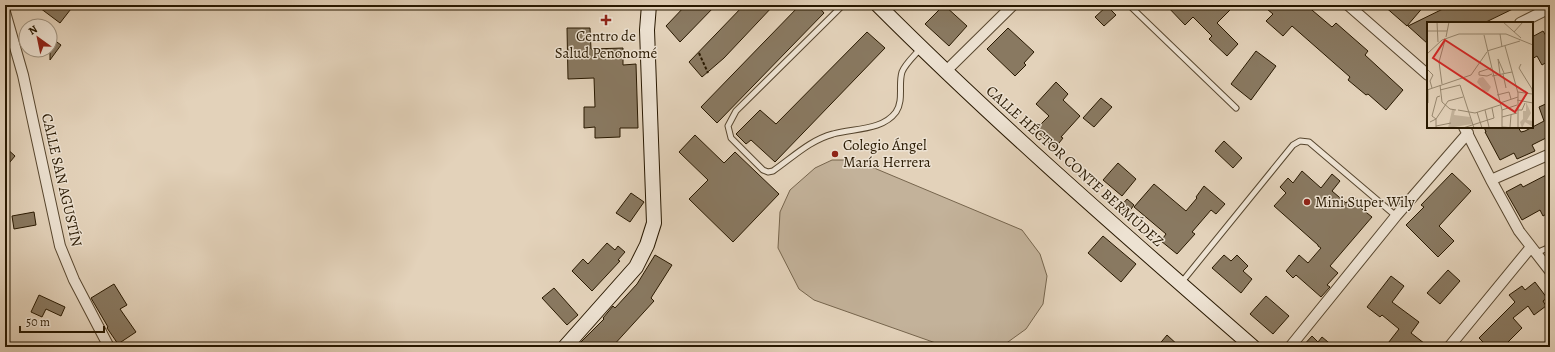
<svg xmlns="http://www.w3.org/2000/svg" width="1555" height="352" font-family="Alegreya,serif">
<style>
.green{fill:#c3b29a;stroke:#76654d}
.building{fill:#897961;stroke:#281800}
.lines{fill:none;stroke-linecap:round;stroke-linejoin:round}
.lane-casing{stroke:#57462e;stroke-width:7}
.street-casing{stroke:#57462e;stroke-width:12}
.secondary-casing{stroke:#281800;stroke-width:16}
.path{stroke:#281800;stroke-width:2;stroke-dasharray:3 2;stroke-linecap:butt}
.lane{stroke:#ede2d2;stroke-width:5}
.street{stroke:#ede2d2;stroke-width:10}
.secondary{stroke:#ede2d2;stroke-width:14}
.poi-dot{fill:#8f2418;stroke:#ede2d2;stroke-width:1.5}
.labels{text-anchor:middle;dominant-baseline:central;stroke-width:3;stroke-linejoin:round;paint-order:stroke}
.poi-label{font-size:15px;fill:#281800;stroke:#ede2d2;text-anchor:start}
.street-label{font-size:15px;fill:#281800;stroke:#ede2d2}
.inset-road{fill:none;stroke:#988870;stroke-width:1}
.view{fill:#d62828;fill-opacity:0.15;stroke:#d62828;stroke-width:2}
.inset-edge{fill:none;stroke:#281800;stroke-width:2}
</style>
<rect width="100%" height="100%" fill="#e3d2ba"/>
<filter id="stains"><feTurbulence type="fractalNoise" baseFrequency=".005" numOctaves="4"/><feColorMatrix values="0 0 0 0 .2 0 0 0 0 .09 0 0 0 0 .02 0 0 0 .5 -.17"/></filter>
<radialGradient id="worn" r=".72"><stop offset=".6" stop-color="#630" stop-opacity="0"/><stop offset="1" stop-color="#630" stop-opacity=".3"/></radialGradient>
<!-- green -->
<path class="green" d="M832,160h23l167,70 18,24 7,22 -4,28 -17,25 -25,18h-54l-133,-47 -15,-11 -21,-41 2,-36 10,-22 25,-22z"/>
<!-- building -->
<path class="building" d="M36,5h38l-14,18z
M686,5h30l-36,37 -14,-16z
M744,5h30l-50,53 -22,19 -13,-15z
M800,5h17l7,8 -107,110 -16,-16z
M944,5l23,21 -18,20 -24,-22z
M1166,5h69l-18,18 21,21 -11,12 -18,-17 3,-3 -19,-19 -8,8z
M1262,5h44l26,22 4,-4 32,28 -3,4 38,35 -17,20 -18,-16 -2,1 -18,-15 2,-3 -58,-51 -9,10 -17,-15 7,-7z
M1383,5h42l-18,21z
M1451,5h70l-37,18h-56v21l-20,-18z
M1107,6l9,9 -12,11 -9,-9z
M567,28h23l1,21 32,-1v17l13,-1 2,64h-18v9l-25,1v-11l-11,1v-21h11l-1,-29 -26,1z
M1008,28l26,24 -10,11 2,2 -11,11 -28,-27z
M1543,31l7,11v18l-8,5 -5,-9 -5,3v-22z
M867,32l18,16 -110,114 -24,-22 -5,4 -10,-10 24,-24 16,14z
M50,37l11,8 -11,15z
M1256,51l20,15 -25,34 -20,-16z
M1056,82l12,12 -5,6 17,16 -19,21 2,1 -8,10 -20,-18 14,-14 -13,-12z
M1101,98l11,9 -18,20 -11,-9z
M1550,102v34l-18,9 3,6 -18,8 -3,-6 -14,7 -15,-28h1l-2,-5h34l3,5 4,-1 19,-10 -5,-14z
M695,135l29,28 11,-11 44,42 -46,48 -44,-43 19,-19 -29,-28z
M1224,141l18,17 -9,10 -18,-17z
M5,147l10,9 -10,12z
M1118,163l18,16 -14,17 -19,-16z
M1302,171l19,17 11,-14 8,7 -8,10 14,12 6,-7 8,6 -3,3 15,12 -42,49 8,7 -11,12 3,2 -9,10 -25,-22 -3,3 -7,-7 13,-16 9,8 13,-15 -3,-2v-1l-44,-39 12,-13 -6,-6 8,-9 5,5z
M1452,173l19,18 -32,35 15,15 -16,16 -32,-32 18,-18 -3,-2z
M1550,173v39l-7,4 -3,-6 -18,10 -16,-28 15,-8 2,3z
M1154,184l32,27 11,-13 -1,-1 8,-11 21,18 -9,10 -5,-4 -19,22 3,2 -18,20 -16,-13 5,-7 -32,-27z
M631,193l13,9 -14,20 -14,-9z
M1127,199l7,6 -6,8 -8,-6z
M34,212l2,13 -22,4 -2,-13z
M1103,236l33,28 -15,18 -33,-29z
M607,243l8,7 3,-4 7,6 -7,8 2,1 -28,30 -20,-20 11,-12 5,5z
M655,255l17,10 -21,33 3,3 -42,46h-36l28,-28 -1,-1 10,-12 2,2 22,-24z
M1224,255l7,6 6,-6 11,11 -5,5 9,8 -11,14 -29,-25z
M1448,270l12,11 -20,23 -13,-11z
M1391,276l13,10 -12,16 27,20 -8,11 18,14h-44l14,-18 -17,-14 -2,2 -13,-10z
M1535,282l12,16 -4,3 3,5 -12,9 -6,-9 -15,12 9,10 -19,19h-15l-9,-9 36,-36 -6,-7 13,-9 3,4z
M114,284l13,21 -7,4 16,23 -18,12 -11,-16 1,-1 -17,-29z
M554,288l24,27 -11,10 -25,-27z
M39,295l26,12 -4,9 -15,-7 -4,8 -11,-5z
M1266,296l23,20 -16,18 -23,-20z
M1167,335l13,12h-23z
M1312,336l6,6 4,-5 12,10h-32z"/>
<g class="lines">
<defs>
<path id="lane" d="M843,5l-107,106 -8,15 3,12 32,32 5,2 5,-1c19,-13 37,-31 60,-37 20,-6 49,-3 63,-22 8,-12 2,-27 6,-40 3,-8 13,-17 19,-24
M1129,5l107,103
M1536,253l14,-6
M1181,283l112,-138 7,-4 9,1 87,74"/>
<path id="street" d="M1348,5l80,70
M5,12l18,63 37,171 14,34 35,67
M1520,23l30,-15
M945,72l68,-67
M1464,127l27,53 28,51 31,40
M1491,180l59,-26
M1290,347l106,-131 72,-83
M1449,347l82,-100"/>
<path id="secondary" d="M878,5c120,120 248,231 375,342
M565,347l71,-80 11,-22 7,-22 -7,-193 2,-25"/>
</defs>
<!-- lane casing -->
<use href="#lane" class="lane-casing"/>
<!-- street casing -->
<use href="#street" class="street-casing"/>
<!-- secondary casing -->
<use href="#secondary" class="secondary-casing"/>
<!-- path -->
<path class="path" d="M699,53l9,20"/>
<!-- lane -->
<use href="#lane" class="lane"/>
<!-- street -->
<use href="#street" class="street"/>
<!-- secondary -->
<use href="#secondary" class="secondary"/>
</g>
<!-- markers -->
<g class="poi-dot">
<path d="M604 14h4v4h4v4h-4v4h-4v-4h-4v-4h4z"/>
<circle cx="835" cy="154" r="4"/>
<circle cx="1307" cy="202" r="4"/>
</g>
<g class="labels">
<!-- poi labels -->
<g class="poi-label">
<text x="606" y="36" text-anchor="middle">Centro de<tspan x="606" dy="17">Salud Penonomé</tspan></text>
<text x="843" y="145">Colegio Ángel<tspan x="843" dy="17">María Herrera</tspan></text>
<text x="1315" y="202">Mini Super Wily</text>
</g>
<!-- street labels -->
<g class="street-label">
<text transform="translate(1075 166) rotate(42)">CALLE HÉCTOR CONTE BERMÚDEZ</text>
<text transform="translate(62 180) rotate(77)">CALLE SAN AGUSTÍN</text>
</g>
</g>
<!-- overview -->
<g transform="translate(1427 22)">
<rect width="106" height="106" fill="#e3d2ba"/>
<path d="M56,55l8,10 -3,5 -4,-1 -7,-9 2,-4zM99,80l5,11 -4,7 6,1v6l-8,-5 -3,6 -2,-6 3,-3v-8h3zM25,88h3l-1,5 16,2 2,7 -24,4z" fill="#c3b29a"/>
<path class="inset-road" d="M10,0l1,20M76,0l18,16M0,9h20M87,10l9,-10M73,12l2,13M57,13l18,75v18M19,15l3,-15M78,24l13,47v35M60,29l33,-10M0,32l15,-14 17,-6h47l27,11M94,42l-2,4 13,21 1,8M64,46l-12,4v3l8,1 5,-2M0,47l6,6 -3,6 2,7M73,52l-2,-15 6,14M76,52l3,14M65,54l20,-4M15,62l-3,-22 6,-22M13,63l2,17 8,7 6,1M0,68l44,-15 16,-23M1,68v13M13,68l20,-5 14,43M91,70l14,2M70,73l12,-3 2,7M90,78l16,3M73,81l18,-6M31,88l17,3 25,-8M58,88l4,17M75,88l15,-5M90,88h5l3,-7M50,90l5,16M75,95l15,-4M3,100l6,-3 12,-18 15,-4M9,104l15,-3M75,105l14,1M83,105l1,-12M9,106v-9l-4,-3 5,-19 3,-1M36,106l31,-10 -2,-10"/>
<path class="view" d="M18,18l82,53 -12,19 -82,-54z"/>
<rect width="106" height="106" class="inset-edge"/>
</g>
<!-- margin -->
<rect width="1555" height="352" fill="none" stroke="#e3d2ba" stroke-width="20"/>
<rect x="6" y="6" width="1543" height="340" fill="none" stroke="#281800" stroke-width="2"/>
<rect x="10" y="10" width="1535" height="332" fill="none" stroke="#281800"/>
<!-- north arrow -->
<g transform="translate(38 38) rotate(327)"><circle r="19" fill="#ede2d2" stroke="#9e917e"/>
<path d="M0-3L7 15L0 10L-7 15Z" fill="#8f2418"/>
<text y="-6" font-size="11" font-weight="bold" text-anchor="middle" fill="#281800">N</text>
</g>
<!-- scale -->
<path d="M20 326v6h84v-6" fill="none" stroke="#281800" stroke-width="2"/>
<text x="26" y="326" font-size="12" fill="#281800" stroke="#ede2d2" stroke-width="3" paint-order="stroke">50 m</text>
<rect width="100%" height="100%" filter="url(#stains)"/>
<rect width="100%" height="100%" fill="url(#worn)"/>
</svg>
